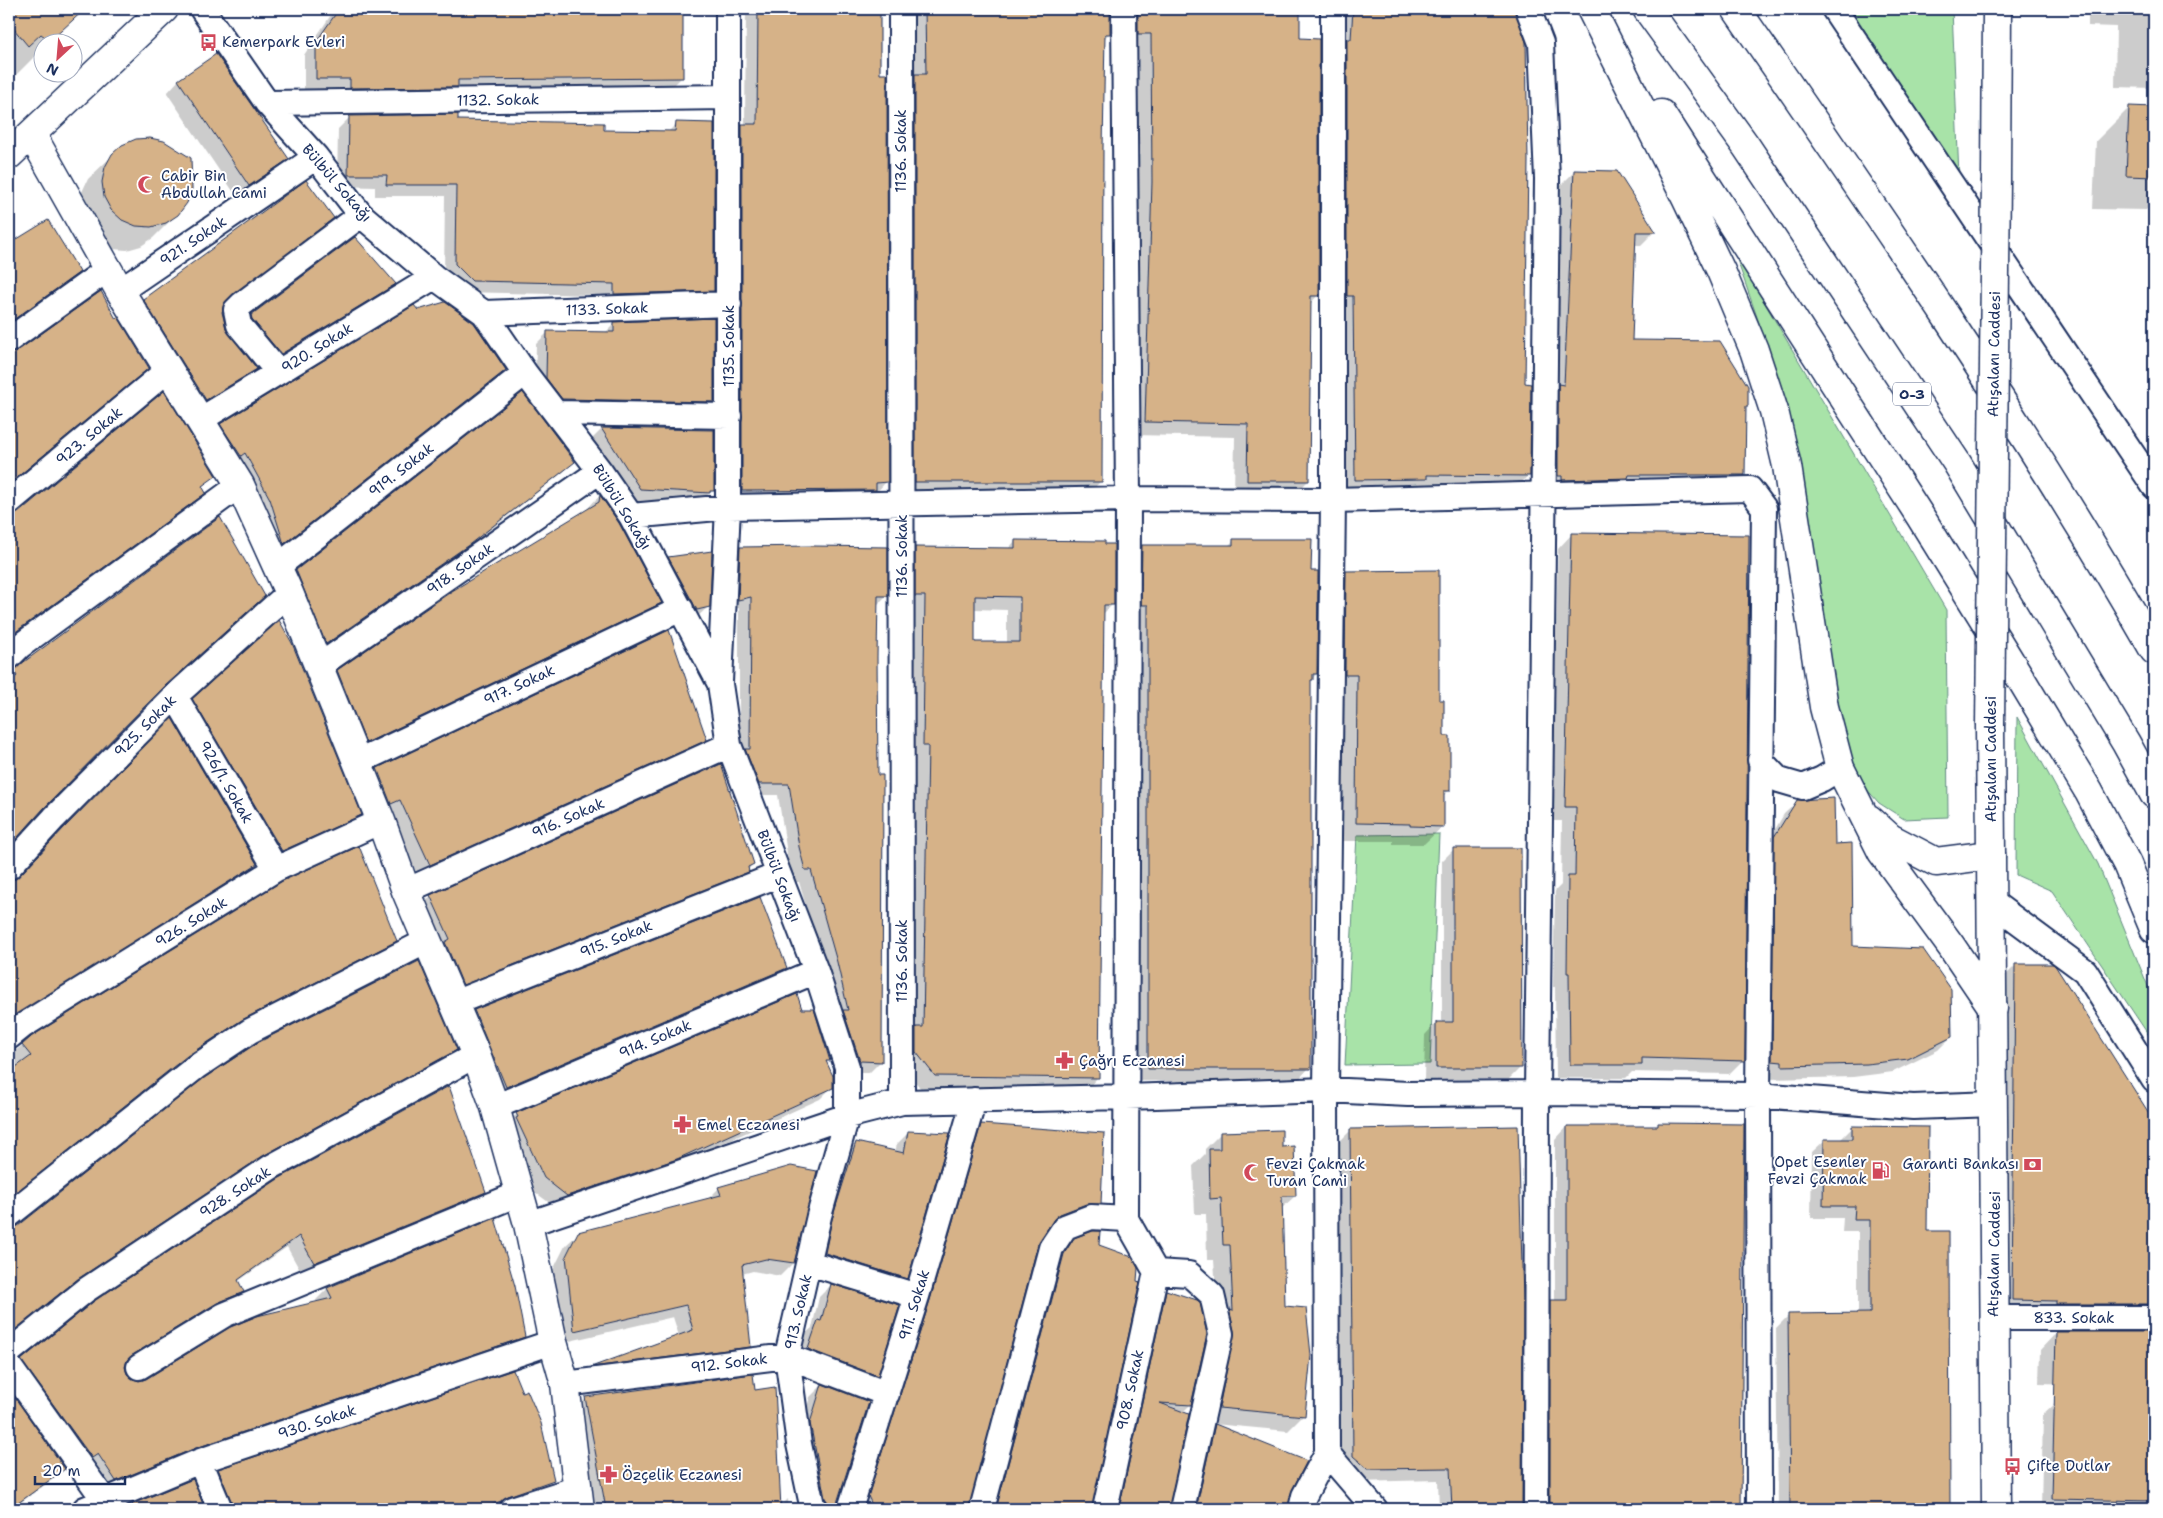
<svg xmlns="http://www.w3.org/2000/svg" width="2163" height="1518" font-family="'Shantell Sans',sans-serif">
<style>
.green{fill:#a8e3a8;stroke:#628983}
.shadow{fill:#0003;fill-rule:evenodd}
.building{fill:#d6b288;stroke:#1b2f5e;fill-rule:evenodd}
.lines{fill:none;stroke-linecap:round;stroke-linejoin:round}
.street-casing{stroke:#1b2f5e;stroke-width:28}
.secondary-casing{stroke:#1b2f5e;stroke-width:31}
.highway-casing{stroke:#1b2f5e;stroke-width:31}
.street{stroke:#fff;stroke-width:24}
.secondary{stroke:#fff;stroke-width:28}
.highway{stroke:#fff;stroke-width:28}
.secondary-bridge-casing{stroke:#1b2f5e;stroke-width:31;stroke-linecap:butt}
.secondary-bridge{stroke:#fff;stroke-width:28}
.labels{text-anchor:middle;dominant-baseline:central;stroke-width:4;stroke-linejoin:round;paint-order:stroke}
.shield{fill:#fff;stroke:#5f6d8e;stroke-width:1}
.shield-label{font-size:14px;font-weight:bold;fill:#1b2f5e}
.poi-label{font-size:15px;fill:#1b2f5e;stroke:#fff;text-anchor:start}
.street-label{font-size:15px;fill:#1b2f5e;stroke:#fff}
</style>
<rect width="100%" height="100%" fill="#fff"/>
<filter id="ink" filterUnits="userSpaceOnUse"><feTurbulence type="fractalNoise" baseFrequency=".02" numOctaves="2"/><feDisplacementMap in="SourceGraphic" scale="10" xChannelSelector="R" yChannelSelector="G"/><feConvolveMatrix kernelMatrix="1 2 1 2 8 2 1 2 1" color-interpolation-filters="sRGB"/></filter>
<g filter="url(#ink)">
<!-- green -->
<path class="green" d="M1851,9h101l7,168z
M1734,251l212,359 2,207 -44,2 -25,-16 -24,-27 -17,-53 -50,-317z
M2017,717l81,147 56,137v42l-102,-152 -36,-16z
M1439,834l-9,230 -85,1 12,-230z"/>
<!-- shadow -->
<path class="shadow" d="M9,9h74l-34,33h-7v7l-33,33z
M335,9h347v68l-13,13 -365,2v-37z
M746,9h133l-1,67 8,406 -12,13 -144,8v-365l12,-13h3z
M912,9h198l-1,24 -5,6 -2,109 -1,333 -13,13 -186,1v-406l11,-12z
M1112,9h187v31l19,255 -8,9 -2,177 -13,13h-61l1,-57 -103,-2 7,-239 -1,-149h-13l-8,-37z
M1339,9h174l11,376 5,90 -14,13 -173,4z
M2088,9h66v79l-39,-1 1,-60 -28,-1z
M216,56l71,103 -11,11 -39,27 -70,-104 11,-12z
M2130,107l24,1v94l-8,8 -53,-1 3,-68z
M350,117l107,4 146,10 65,1 8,-8 37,166 -12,12 -99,4v-11l-142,-3 -16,-16 1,-80h-70v-9l-38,-1 1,-57z
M113,155l64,59 -24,24 -12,8 -14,4 -15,-1 -13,-5 -20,-38 3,-14 6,-13z
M1575,171l79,61 -13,13h-6l-4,96 113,66 -1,67 -13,14 -181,5 2,-99 10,-209z
M332,218l-12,12 -96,74 -3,8 3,17 32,40 -12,11 -50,31 -62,-99 12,-12z
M48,222l30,50 -12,12 -57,41v-79z
M394,284l-11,12 -114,69 -29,-38 12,-12z
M418,311l87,59 -12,12 -221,173 -63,-119 12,-11z
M115,320l32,48 -138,117v-130z
M615,323l98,78 -12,12 -150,-2 -16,-21 1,-46 12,-12 57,1z
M2154,337v30h-5v-24z
M602,429l111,2v59l-16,14 -69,-3 -38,-60z
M574,462l-12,11 -105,83 -143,99 -29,-72 11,-12z
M214,475l-13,13 3,5 -12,12 -183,134v-123z
M599,496l19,28 42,79 -12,12 -294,139 -28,-71 12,-12 250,-161v-2z
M219,519l33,89 -99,89 -144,148v-173l10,-4 11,-11z
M1572,534l171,526 -14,14 -97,-2 -6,6h-70l-1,-91h-2l2,-96 6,-6 1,-64h-10l6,-272z
M1234,540l76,32 6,102 -6,8 -1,386 -12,13h-161l-6,-523 12,-12 85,1z
M1015,541l89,4 9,59 -10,10 -5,463 -13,14 -164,-2 -18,-23 7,-32 5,-275h-5l-8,-198 14,-13 92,1zM974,609l33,1v33h-33z
M740,548l147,47 -10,10 -1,171 5,285 -12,12h-21l-22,-98 -27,-93h-6l-5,-22 -10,-65h-31l-8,-38v-149l-13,3 3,-51z
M669,558l39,49 -12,11 -39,-48z
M1346,572l92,129 11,89 -6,6 -1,31 -18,17h-31v-3h-54l-10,-251z
M669,631l36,109 -11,11 -276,125 -30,-65 -22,-30 11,-12z
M193,700l167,114 -12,12 -78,36 -88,-151z
M1798,801l35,44 19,102 99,90 -13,13 -45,22 -40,5 -84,2 -7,-227 22,-38z
M1454,849l67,218 -12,12 -85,1 1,-45 11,-12h6v-162z
M256,864l-12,12 -235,146v-140z
M753,864l-19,21 -285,112 -32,-87 14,-14z
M395,941l-12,12 -153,77 -55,37 -166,132v-147l9,-3 15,-12z
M2016,965l39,2 99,157v262l-115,-3 1,-33 16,-17h95l-1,-5 -154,-11 3,-335z
M785,968l-11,12 -280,118 -31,-75 11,-12z
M801,1010l28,50 -3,3 6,24 -12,12 -156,71 -109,37 -23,-17 -27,-64 12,-12z
M455,1050l-12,12 -193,105 -185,123 -56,45v-105z
M1659,1124l84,2 -3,383h-202v-195l13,-13h4v-161l12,-13h89z
M982,1125l117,78 -12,13h-15l-24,10 -11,18 -70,265h-111l113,-371z
M1853,1127l74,2 -8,380h-141l-2,-181 13,-13 69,-1v-82h-16l1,-14h-32l1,-66 13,-12h15z
M1351,1130l171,170 -1,209h-82l-1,-29 -83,2 -15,-13 -2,-326z
M909,1132l-2,146 -12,12 -82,-25 31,-110 12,-12 39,9 2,-8z
M1221,1133l74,63 -14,13 3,98 20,108 -16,16 -85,-8 15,-100 -4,-63h-7l-1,-46h-11l-2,-48 12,-12v-5z
M279,1180l205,12 -12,12 -170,70 -15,-27 -50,35 5,10 -11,11 -27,12 -79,48 1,11 6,6 7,2 7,-2 171,-77 -1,-3 11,-11 197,47 -12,12 -408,144 -93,-120 11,-11z
M719,1188l74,75 -13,13 -27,-5 -11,3 7,72 -13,13 -156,20 11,-11 88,-32 -6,-19 -112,26 -8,-73 12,-24 14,-13 128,-33z
M1075,1239l15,270h-102l74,-257z
M831,1285l45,90 -11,12 -68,-26 9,-28 6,-5 7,-31z
M1166,1292l24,113 -8,8 -15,96h-57l44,-205z
M752,1375l2,17 26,115 8,-8 1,10h-197l-19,-98 13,-13z
M822,1385l46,18 -33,103 -3,3h-19l-14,-73 11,-39z
M9,1391l54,77 -11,12 -41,29h-2z
M2055,1403l99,8v98h-113l2,-95z
M1215,1426l76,63 -4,20h-100l16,-71z
M219,1470l333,10 -12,12 -42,15v2h-282l-10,-26z
M192,1481l12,28h-81z
M1347,1506l4,3h-8z"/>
<!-- building -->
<path class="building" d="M9,9h76l-35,32 -9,-7 -13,12 -19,-23z
M339,9h344v69l-225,2v7l-108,1v-9h-34v-37z
M758,9h122v65h7l1,408 -12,1v7l-134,1v-367h15z
M925,9h185v25h-5l-2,114 -1,334h-187v-408h11z
M1138,9h162v29l19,1v257h-8l-2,185h-62l1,-57 -103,-2 7,-240 -1,-148h-13z
M1353,9h162l11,33 2,118 -3,223 6,1 -1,92 -103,-1v4l-72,1 -2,-184h-6v-257h4z
M216,54l73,105 -40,27 -71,-106z
M2129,106l25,1v70l-28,-1z
M458,114v6l146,3v7l71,1 1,-9 38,1v168l-100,3v-10l-142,-3 -17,-17 1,-79h-70l1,-10h-39l1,-59z
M150,138l14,3 27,17 1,31 -5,14 -9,12 -12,8 -15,4 -15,-1 -14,-6 -11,-10 -7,-13 -2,-15 3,-15 7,-13 10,-9 14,-6z
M1574,170l43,1 39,61h-20l-4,108 88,1 28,45v20h-2l-1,69h-116l-1,3 -66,2v-4h-4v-92l6,1z
M306,180l28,38 -108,83 -4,11 4,16 31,41 -51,31 -63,-101z
M48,220l32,52 -71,51v-79z
M355,237l41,47 -115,70 -29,-35 -1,-4z
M101,291l15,28 2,-2 31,51 -140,116v-131l8,-2z
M445,302l29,21 32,47 -222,174 -14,-45 -25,-46 -4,3 -21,-32 194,-119 4,5z
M714,318v84l-152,-3 -16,-21 1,-47 67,1v-10z
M164,391l52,85 -14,10 4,7 -192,140 -5,-8v-110l9,-2z
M523,392l52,70 -105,82 -144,100 -30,-74z
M601,428l113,2v61h-4v2l-70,-4z
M600,495l19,28 43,80 -296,140 -29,-73 115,-79 147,-89z
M220,517l45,79 -100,90 -121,122 -35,39v-163l8,-8 -4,-6z
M1571,533l178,2 -4,526 -103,-3v7h-72l-1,-92h-2l1,-97h7l1,-69h-11z
M1233,539h79l-1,32h7l-1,103h-4v6h-2v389h-163v-464h-7l1,-60h91z
M1015,540l90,1v3h9v61h-10l-5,473 -164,-2 -19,-24v-25h7l5,-281h-5l2,-150h-10v-49l100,1zM975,596l45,1v45h-45z
M813,546l75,1v49h-10l-1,61 1,118h5l-1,287 -22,-1 -17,-51h5l-11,-48 -26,-92h-6l-6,-23 -10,-63h-30l-14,-35h5l1,-152 -13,3 2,-53z
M712,551l-2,56 -13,3 -29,-53z
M1439,570v130h5v36h6v55h-6v36l-34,-1v-2l-54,-1 1,-148h-12l1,-104z
M279,620l13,23 70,172 -80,36 -90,-152z
M669,630l38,110 -277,125 -30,-65 -9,4 -14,-36z
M172,718l85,146 -248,156v-140l10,-4 45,-48z
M721,764l33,100 -6,3 1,5 -286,113 -18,-43 5,-3 -20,-44z
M1834,798l1,46 17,-1 1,103 70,3 28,40 1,48 -44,22 -41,5 -85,2v-4l-10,-1 2,-224 23,-37z
M359,846l38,95 -155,79 -55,36 -178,142v-126l22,-16 -9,-11 10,-9 250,-155z
M1453,848h68l1,220h-86v-46h17z
M760,897l27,71 -281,119 -32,-77z
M419,961l38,89 -194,106 -185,123 -69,56v-107l9,-2 186,-148 53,-35z
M2015,964h38l3,3 98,154v183h-98v-3l-44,-1z
M797,994l5,15h12l16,52h-4l7,15v12l-156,71 -110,37 -23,-18 -28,-60 2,-1 -2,-4z
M449,1086l37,106 -172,71 -15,-27 -61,44 6,12 -27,11 -86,53 -4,4 -2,7 2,7 6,5 6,2 7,-2 84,-52 27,-11 75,-18 -5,-10 168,-70 20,68 10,51 -329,111 -80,33 -18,-27 -6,4 -71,-98 73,-59 184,-122z
M1658,1123l86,1 -3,385h-191v-209h17v-174h91z
M981,1124l123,9 -3,71h-15l-26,10 -6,5 -16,25 -69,265h-95l-6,-13 62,-196z
M1518,1126l5,174 -1,209h-70l-2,-41 -82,1 -15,-13 -3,-327z
M1852,1126l76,1 -1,104h22l1,278h-160l-2,-195 82,-1v-93h-16l1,-14h-32l1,-67h28z
M1282,1130v17l12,-1 2,50h-14l3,110 21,2 5,47 -6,61 -86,-8 15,-77 -5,-21 4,1 -3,-66h-7l-2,-47 -11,1 -1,-50h11v-17z
M908,1131l42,2 -42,146 -83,-26 7,-34 24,-77 48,11z
M791,1166l26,5 -23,92 -28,-4 -24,6 9,82 -160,20 102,-37 -7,-25 -112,26 -8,-75 12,-24 143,-37 -3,-8z
M1093,1231h7l-1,14 33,12 6,11 -1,13 3,1 -48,227h-96l68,-255 10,-16z
M831,1284l69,21 -22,71 -70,-27 10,-29 3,1z
M1166,1290l31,10 3,2 7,32 -16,71 -31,-2 29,11 -20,95h-50z
M2056,1332h98v169l-102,-2z
M513,1370l9,22 5,-2 14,33 13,57 -46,16 -7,5 -20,8h-247l-16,-40z
M753,1374l2,16 20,-3 6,122h-175l-21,-112z
M822,1384l47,18 -33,104 -7,-2 -4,-6 -15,-75z
M9,1389l56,80 -55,40h-1z
M1215,1424l92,37 -15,29 -4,19h-92z
M193,1479l12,30h-69l-4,-5z"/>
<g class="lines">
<defs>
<path id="street" d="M202,9l65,94 49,54 45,58 73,62 50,36 41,60 75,98 31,45 89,168 9,61 87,226 31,96v49l-28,100 -32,140 12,88 13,61 4,4
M901,9l1,1093
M1124,9l4,490 -2,720
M1528,9l13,34 6,136 -10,914 -1,416
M1834,9l320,477
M267,103l461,-6
M120,291l196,-134
M484,313l245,-9
M9,340l99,-71
M278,372l-39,-47 -3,-15 6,-6 119,-89
M556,413l173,3
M200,420l234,-143
M9,502l160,-133
M631,516l97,-9 400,-8 205,1 417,-11 14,19 -6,587 1,414
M277,567l248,-194
M9,657l11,-11 220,-161
M319,666l281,-195
M720,682l8,-175v-498
M175,696l101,173
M1760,760l19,20 24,7 19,-8 18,-11
M358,762l323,-153
M9,867l45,-49 121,-122 114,-103
M406,891l323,-146
M1992,902l93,69 69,109
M454,1003l324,-128
M9,1037l15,-12 252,-156 105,-48
M495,1107l321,-136
M9,1215l187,-148 54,-36 177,-90
M528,1224l319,-108 55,-14 225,-5 199,-7 82,4 129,-1 221,2 155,12 81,-3
M809,1263l108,33
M1993,1318h161
M9,1352l77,-62 185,-123 205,-112
M9,1366l96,135
M139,1367l85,-52 294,-121
M565,1384l222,-28 100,38
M1327,1453l48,56
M200,1461l20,48
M85,1509l115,-48 353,-119
M512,1509l66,-21
M850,1509l67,-213 57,-196
M982,1509l69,-261 14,-21 26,-10 35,2 30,53 33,2 23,21 9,39 -39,175
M1105,1509l51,-237
M1301,1509l3,-13 23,-43 -1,-363 7,-590v-491"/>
<path id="secondary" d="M32,135l88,156 120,194 49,108 92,228 25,70 70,164 19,52 33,117 25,118 12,42 15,125
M9,155l155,-146
M1996,180l1,-171
M1990,725l6,784"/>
<path id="highway" d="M1591,9l95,189 35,73 33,79 20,61 13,55 37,241 16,61 42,84 69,94 42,62
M1647,9l99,137 211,317 169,280 28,51
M1736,9c146,210 291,420 418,641
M1661,114l259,402 101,163 68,113 38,72 27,65
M1869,819l21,19 46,24 55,-7"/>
</defs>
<!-- street casing -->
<use href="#street" class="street-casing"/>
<!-- secondary casing -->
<use href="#secondary" class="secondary-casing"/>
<!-- highway casing -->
<use href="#highway" class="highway-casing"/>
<!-- street -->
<use href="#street" class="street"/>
<!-- secondary -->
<use href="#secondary" class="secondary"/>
<!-- highway -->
<use href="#highway" class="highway"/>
<defs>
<path id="secondary-bridge" d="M1990,725l6,-545"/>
</defs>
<!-- secondary-bridge casing -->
<use href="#secondary-bridge" class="secondary-bridge-casing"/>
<!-- secondary-bridge -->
<use href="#secondary-bridge" class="secondary-bridge"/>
</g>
</g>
<!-- icons -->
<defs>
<symbol id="bus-bare" viewBox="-9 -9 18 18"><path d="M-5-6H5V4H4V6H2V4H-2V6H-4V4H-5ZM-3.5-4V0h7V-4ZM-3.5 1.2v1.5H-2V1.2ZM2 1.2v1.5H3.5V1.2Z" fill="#d1495b" stroke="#fff" stroke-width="2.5" paint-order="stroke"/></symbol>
<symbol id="mosque-bare" viewBox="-9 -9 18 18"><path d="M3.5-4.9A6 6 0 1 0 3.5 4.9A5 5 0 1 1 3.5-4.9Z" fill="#d1495b" stroke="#fff" stroke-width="2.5" paint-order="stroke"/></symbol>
<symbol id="pharmacy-bare" viewBox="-9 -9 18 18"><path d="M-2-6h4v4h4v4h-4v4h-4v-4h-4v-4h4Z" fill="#d1495b" stroke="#fff" stroke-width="2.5" paint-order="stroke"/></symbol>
<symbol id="bank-bare" viewBox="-9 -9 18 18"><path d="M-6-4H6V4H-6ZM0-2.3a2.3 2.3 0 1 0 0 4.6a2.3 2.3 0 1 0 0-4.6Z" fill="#d1495b" stroke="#fff" stroke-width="2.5" paint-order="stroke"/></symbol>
<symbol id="fuel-bare" viewBox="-9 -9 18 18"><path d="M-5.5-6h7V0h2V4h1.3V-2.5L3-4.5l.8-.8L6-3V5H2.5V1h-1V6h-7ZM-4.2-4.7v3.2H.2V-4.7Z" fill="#d1495b" stroke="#fff" stroke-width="2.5" paint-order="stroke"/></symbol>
</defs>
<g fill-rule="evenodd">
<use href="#bus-bare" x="196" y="30" width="25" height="25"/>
<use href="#mosque-bare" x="134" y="172" width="25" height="25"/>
<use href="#pharmacy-bare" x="1052" y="1048" width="25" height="25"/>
<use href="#pharmacy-bare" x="670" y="1112" width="25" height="25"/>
<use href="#bank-bare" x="2020" y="1152" width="25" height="25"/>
<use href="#fuel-bare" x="1868" y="1158" width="25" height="25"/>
<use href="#mosque-bare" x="1240" y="1160" width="25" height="25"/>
<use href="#bus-bare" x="2000" y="1454" width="25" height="25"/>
<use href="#pharmacy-bare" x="596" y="1462" width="25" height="25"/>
</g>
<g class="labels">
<!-- shield labels -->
<rect class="shield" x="1893" y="382.5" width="38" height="23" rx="4"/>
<g class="shield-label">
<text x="1912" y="394">O-3</text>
</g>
<!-- poi labels -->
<g class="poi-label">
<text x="222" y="42">Kemerpark Evleri</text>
<text x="161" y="176">Cabir Bin<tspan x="161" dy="17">Abdullah Cami</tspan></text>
<text x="1079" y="1061">Çağrı Eczanesi</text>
<text x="697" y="1125">Emel Eczanesi</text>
<text x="1867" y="1162" text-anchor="end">Opet Esenler<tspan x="1867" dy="17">Fevzi Çakmak</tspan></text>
<text x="1266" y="1164">Fevzi Çakmak<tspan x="1266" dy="17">Turan Cami</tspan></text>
<text x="2019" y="1164" text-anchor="end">Garanti Bankası</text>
<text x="2027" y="1466">Çifte Dutlar</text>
<text x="622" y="1475">Özçelik Eczanesi</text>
</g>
<!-- street labels -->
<g class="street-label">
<text transform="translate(498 100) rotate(-1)">1132. Sokak</text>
<text transform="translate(901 151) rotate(-90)">1136. Sokak</text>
<text transform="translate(337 183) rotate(49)">Bülbül Sokağı</text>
<text transform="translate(193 241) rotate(-34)">921. Sokak</text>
<text transform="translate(607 309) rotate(-2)">1133. Sokak</text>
<text transform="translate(729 346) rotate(-90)">1135. Sokak</text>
<text transform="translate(317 348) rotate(-32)">920. Sokak</text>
<text transform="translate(1994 354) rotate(-89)">Atışalanı Caddesi</text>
<text transform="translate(89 436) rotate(-40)">923. Sokak</text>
<text transform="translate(401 470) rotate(-38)">919. Sokak</text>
<text transform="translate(622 507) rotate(58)">Bülbül Sokağı</text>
<text transform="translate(902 556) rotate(-90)">1136. Sokak</text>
<text transform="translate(460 569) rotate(-35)">918. Sokak</text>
<text transform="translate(519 685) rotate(-25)">917. Sokak</text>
<text transform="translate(145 726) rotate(-45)">925. Sokak</text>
<text transform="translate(1991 759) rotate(-90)">Atışalanı Caddesi</text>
<text transform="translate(226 782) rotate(60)">926/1. Sokak</text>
<text transform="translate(568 818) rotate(-24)">916. Sokak</text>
<text transform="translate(779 876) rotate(69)">Bülbül Sokağı</text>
<text transform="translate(191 922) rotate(-32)">926. Sokak</text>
<text transform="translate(616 939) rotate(-22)">915. Sokak</text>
<text transform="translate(902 961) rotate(-90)">1136. Sokak</text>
<text transform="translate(655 1039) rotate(-23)">914. Sokak</text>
<text transform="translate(235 1192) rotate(-33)">928. Sokak</text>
<text transform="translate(1994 1254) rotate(-89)">Atışalanı Caddesi</text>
<text transform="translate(914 1305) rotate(-73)">911. Sokak</text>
<text transform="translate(798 1312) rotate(-77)">913. Sokak</text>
<text x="2074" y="1318">833. Sokak</text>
<text transform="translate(729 1363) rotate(-7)">912. Sokak</text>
<text transform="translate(1130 1390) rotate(-78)">908. Sokak</text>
<text transform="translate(317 1422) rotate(-18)">930. Sokak</text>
</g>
</g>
<!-- margin -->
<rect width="2163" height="1518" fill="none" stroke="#fff" stroke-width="30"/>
<rect x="15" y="15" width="2133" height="1488" fill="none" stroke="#1b2f5e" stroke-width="2" filter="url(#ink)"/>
<!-- north arrow -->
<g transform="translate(58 58) rotate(206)"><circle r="24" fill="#ffffff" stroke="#a4acbf"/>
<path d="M0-4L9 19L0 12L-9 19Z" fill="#d1495b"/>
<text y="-8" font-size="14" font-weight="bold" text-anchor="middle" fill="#1b2f5e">N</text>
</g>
<!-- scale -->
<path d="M35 1476v8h90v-8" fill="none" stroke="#1b2f5e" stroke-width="2.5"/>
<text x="42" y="1476" font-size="15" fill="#1b2f5e" stroke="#ffffff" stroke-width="4" paint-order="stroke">20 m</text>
</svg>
